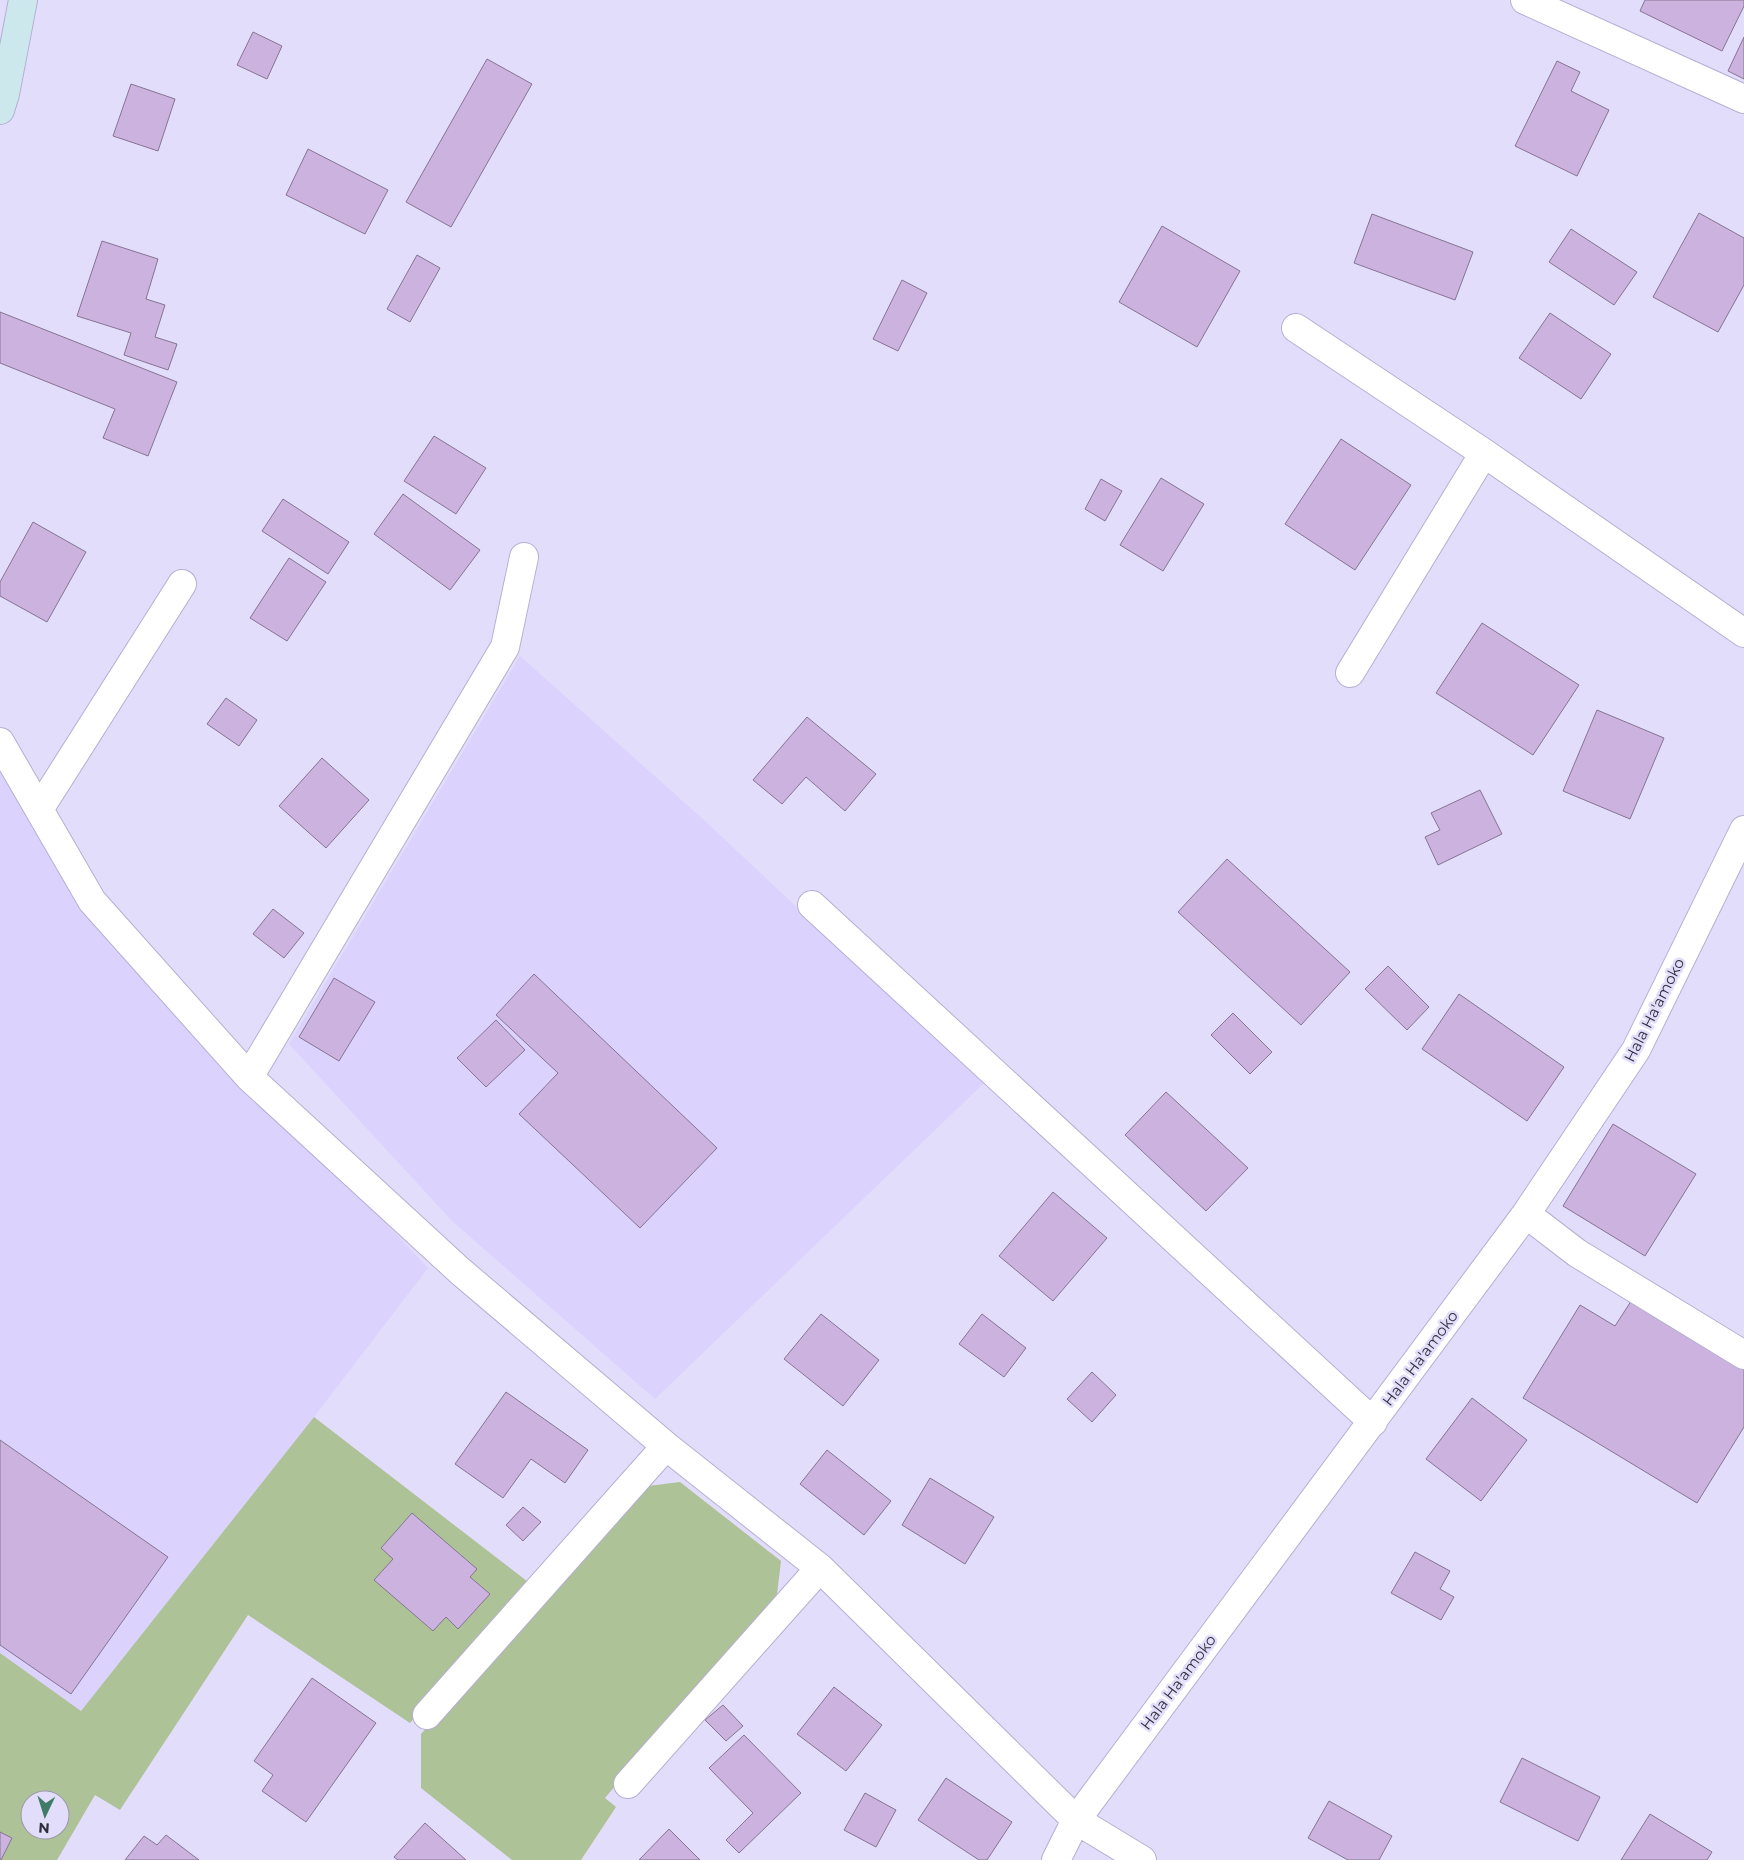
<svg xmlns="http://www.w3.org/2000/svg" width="1744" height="1860" font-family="Montserrat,sans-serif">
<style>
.built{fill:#dbd3fe}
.green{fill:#aec297;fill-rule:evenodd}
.building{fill:#ccb3df;stroke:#857492}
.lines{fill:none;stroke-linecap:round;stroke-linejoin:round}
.minor-casing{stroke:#b5afd2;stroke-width:30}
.secondary-casing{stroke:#b5afd2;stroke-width:30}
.minor{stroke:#fff;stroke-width:28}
.secondary{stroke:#cce8ec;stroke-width:28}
.labels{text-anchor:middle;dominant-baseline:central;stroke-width:5;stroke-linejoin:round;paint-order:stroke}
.street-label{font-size:15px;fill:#322f3d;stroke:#e2ddfa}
</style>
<rect width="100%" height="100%" fill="#e2ddfa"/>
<!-- built -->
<path class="built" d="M520,656l184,164 280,263 -329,316 -203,-178 -163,-177z
M0,734l90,154 174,206 164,174 -114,149 -233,294 -81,-58z"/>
<!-- green -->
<path class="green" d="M314,1417l218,168 -122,138 -162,-108 -128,195 -25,-15 -38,65h-57v-207l81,58zM30,1800h30v30h-30z
M680,1482l101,79 -4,33 -172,204 11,9 -35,53h-69l-91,-72v-54l227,-248z"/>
<!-- building -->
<path class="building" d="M1645,0h99v6l-22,45 -82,-40z
M253,32l29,14 -15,33 -30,-14z
M1744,37v42l-16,-8z
M487,59l45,25 -81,143 -45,-25z
M1557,61l23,11 -9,19 38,19 -32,66 -62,-30z
M131,84l44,15 -17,52 -45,-15z
M308,149l80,41 -23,44 -79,-39z
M1699,213l45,25v47l-26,47 -65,-35z
M1372,214l101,38 -18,48 -101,-37z
M1162,226l78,45 -43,76 -78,-45z
M1571,229l66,43 -23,33 -65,-43z
M102,241l56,18 -12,40 19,6 -10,32 22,7 -9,26 -44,-15 7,-22 -54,-17z
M417,255l23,13 -30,54 -23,-13z
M902,280l25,13 -29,58 -25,-12z
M0,312l177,70 -29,74 -45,-18 12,-29 -115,-46z
M1550,313l61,41 -30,45 -62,-41z
M434,436l52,32 -30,46 -52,-33z
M1341,439l70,46 -56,85 -70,-46z
M1161,478l43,26 -41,67 -43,-26z
M1101,479l21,12 -17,30 -20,-12z
M403,494l77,56 -30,40 -76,-56z
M283,499l66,43 -21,32 -66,-43z
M33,522l53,30 -39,70 -47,-26v-14z
M289,558l37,24 -39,59 -37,-23z
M1482,623l97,62 -46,70 -97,-62z
M226,698l31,22 -18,26 -32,-22z
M1597,710l67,28 -34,81 -67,-28z
M807,717l69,57 -31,37 -39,-34 -24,27 -29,-24z
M322,758l47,42 -43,48 -47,-42z
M1480,790l22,44 -64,31 -13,-28 15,-7 -9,-17z
M1227,859l123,113 -49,53 -123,-113z
M273,909l31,24 -20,25 -31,-24z
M1388,966l41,41 -22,23 -42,-41z
M534,974l183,174 -77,80 -121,-114 39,-41 -62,-58z
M334,978l41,24 -36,59 -40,-24z
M1459,994l105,73 -37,54 -105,-72z
M1233,1013l39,39 -22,22 -39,-39z
M496,1020l29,30 -39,37 -29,-29z
M1166,1092l82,76 -42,43 -81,-76z
M1613,1124l83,50 -51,82 -82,-50z
M1053,1192l54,46 -54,63 -54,-45z
M1635,1295l109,66v66l-47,76 -174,-105 57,-93 35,21z
M821,1314l58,46 -36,46 -59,-47z
M982,1314l44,34 -22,29 -45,-33z
M1092,1372l24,23 -24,27 -25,-23z
M506,1392l82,58 -23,33 -34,-24 -28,39 -48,-34z
M1472,1398l55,42 -46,61 -55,-42z
M0,1440l168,117 -97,137 -71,-49z
M827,1450l64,51 -27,34 -64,-51z
M930,1478l64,39 -29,47 -63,-39z
M523,1507l18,15 -18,19 -17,-16z
M412,1513l65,56 -7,8 20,17 -32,35 -12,-12 -13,14 -59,-51 19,-21 -12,-11z
M1415,1552l35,19 -10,18 14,8 -13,23 -50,-27z
M312,1678l64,45 -70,99 -44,-31 11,-16 -19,-14z
M834,1687l48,38 -36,46 -49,-37z
M723,1705l20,21 -17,15 -21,-21z
M744,1735l57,58 -62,60 -13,-13 27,-27 -44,-45z
M1522,1758l78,39 -22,44 -78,-39z
M946,1778l66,44 -25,38h-8l-61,-40z
M865,1793l31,17 -20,37 -32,-17z
M1329,1801l63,35 -13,24h-31l-40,-22z
M1650,1814l62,38 -5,8h-86z
M425,1823l41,37h-68l-4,-3z
M669,1829l31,31h-61z
M0,1832l12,6 -11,22h-1z
M166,1835l33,25h-74l19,-24 13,9z"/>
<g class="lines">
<defs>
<path id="minor" d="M1525,0l219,99
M1296,328l188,125 260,180
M1350,673l134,-220
M0,742l92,159 157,176 211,194 206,175 154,122 256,252 66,40
M40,808l142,-224
M812,905l561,517
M249,1077l256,-430 19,-90
M1526,1214l51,39 167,102
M427,1715l239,-269
M628,1784l192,-216
M1056,1860l20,-40 450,-606 110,-164 108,-220"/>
<path id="secondary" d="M0,110l5,-16 18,-94"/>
</defs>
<!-- minor casing -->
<use href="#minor" class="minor-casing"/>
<!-- secondary casing -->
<use href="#secondary" class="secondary-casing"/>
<!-- minor -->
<use href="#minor" class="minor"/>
<!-- secondary -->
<use href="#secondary" class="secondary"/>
</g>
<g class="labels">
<!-- street labels -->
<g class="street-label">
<text transform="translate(1654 1010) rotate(-63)">Hala Ha'amoko</text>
<text transform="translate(1420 1358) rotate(-53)">Hala Ha'amoko</text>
<text transform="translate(1178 1682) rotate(-53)">Hala Ha'amoko</text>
</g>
</g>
<!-- north arrow -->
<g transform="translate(45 1815) rotate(184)"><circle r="24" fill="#e2ddfa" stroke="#9c97ae"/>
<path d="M0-4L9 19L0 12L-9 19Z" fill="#3f7c68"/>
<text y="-8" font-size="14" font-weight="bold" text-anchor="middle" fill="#322f3d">N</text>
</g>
</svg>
